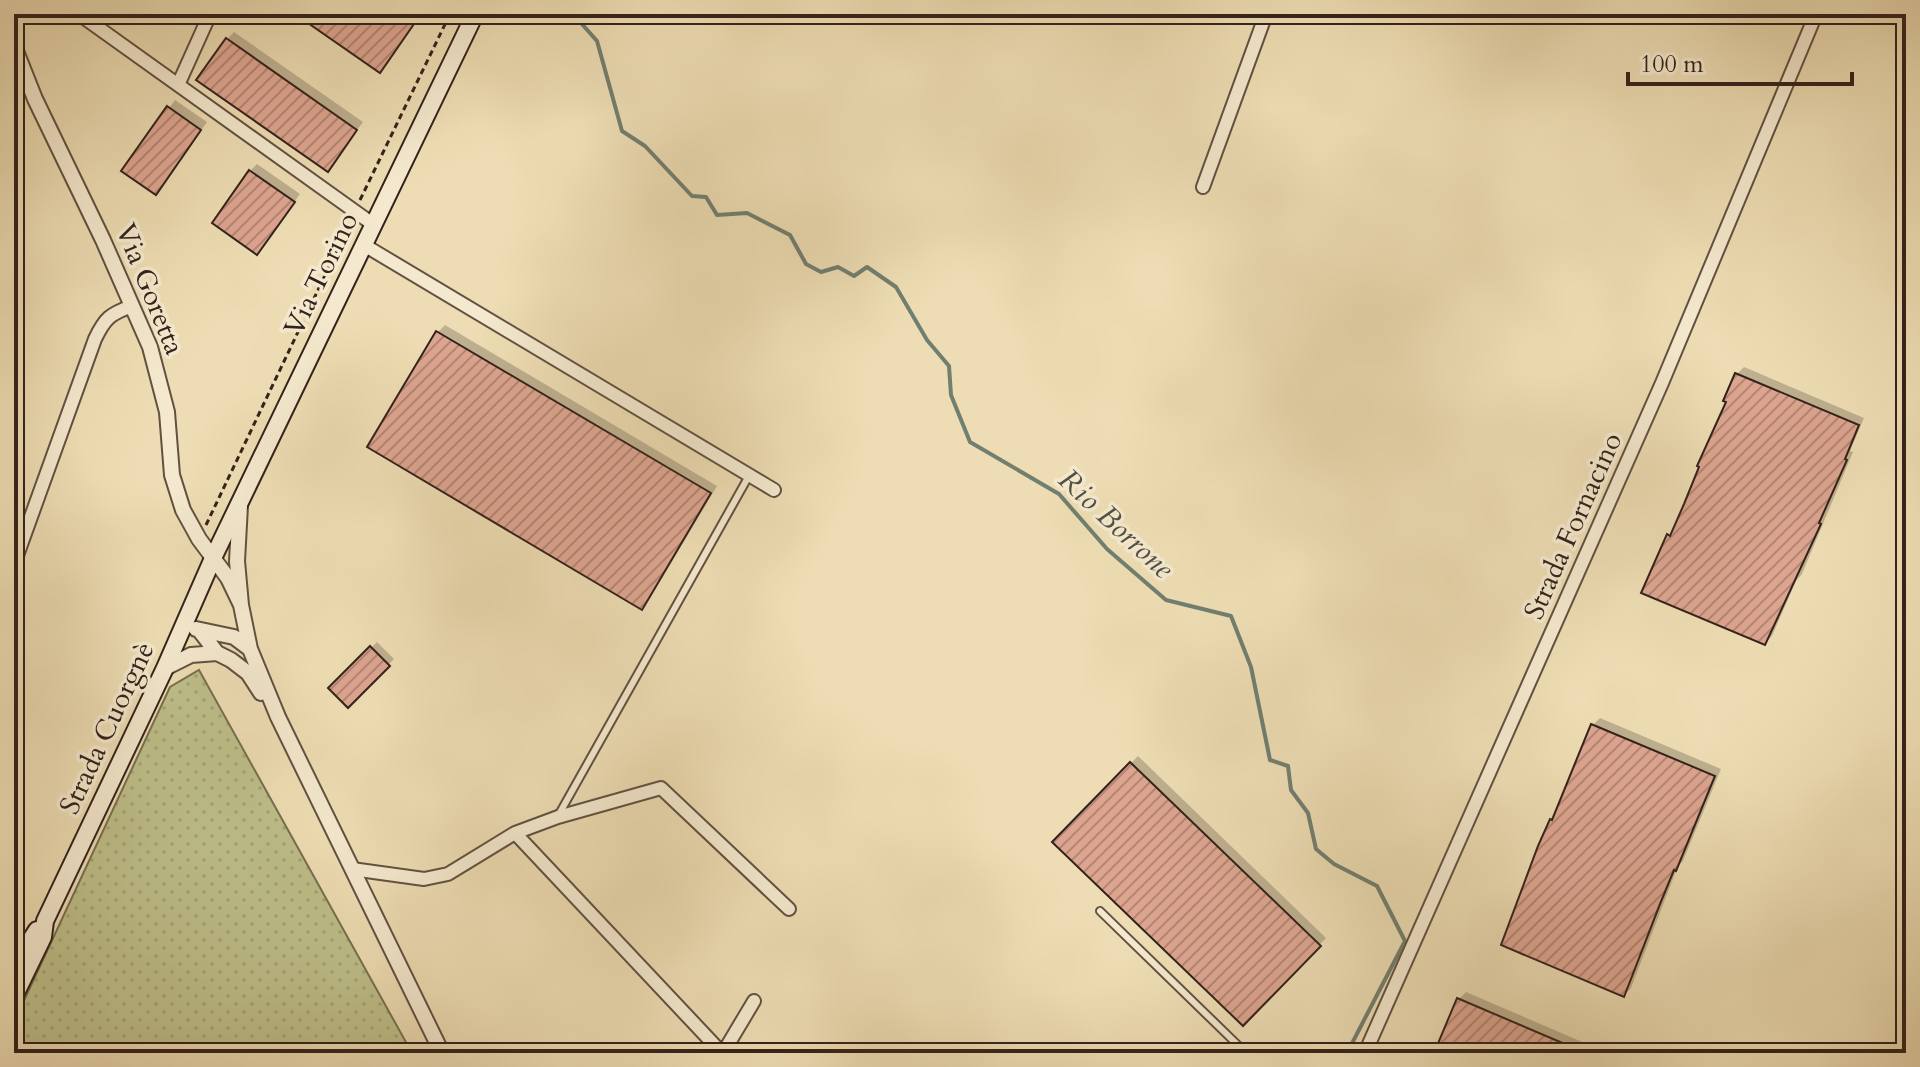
<svg xmlns="http://www.w3.org/2000/svg" width="1920" height="1067" font-family="Cardo,serif">
<style>
.grass{fill:url(#grass-dots);stroke:#787052;stroke-width:2}
.shadow{fill:#0003}
.lines{fill:none;stroke-linecap:round;stroke-linejoin:round}
.stream{stroke:#717f70;stroke-width:4}
.building{fill:url(#building-hatch);stroke:#33221b;stroke-width:2}
.service-casing{stroke:#625141;stroke-width:10}
.minor-casing{stroke:#625141;stroke-width:16}
.tertiary-casing{stroke:#625141;stroke-width:18}
.secondary-casing{stroke:#33221b;stroke-width:20}
.path{stroke:#33221b;stroke-width:3;stroke-dasharray:6 4;stroke-linecap:butt}
.service{stroke:#f4e9ce;stroke-width:6}
.minor{stroke:#f4e9ce;stroke-width:12}
.tertiary{stroke:#f4e9ce;stroke-width:14}
.secondary{stroke:#f4e9ce;stroke-width:16}
.labels{text-anchor:middle;dominant-baseline:central;stroke-width:7;stroke-linejoin:round;paint-order:stroke}
.street-label{font-size:28px;fill:#33221b;stroke:#f4e9ce}
.water-label{font-size:30px;font-style:italic;fill:#525045;stroke:#f4e9ce}
</style>
<defs>
<pattern id="grass-dots" width="8" height="8" patternUnits="userSpaceOnUse" patternTransform="scale(2)"><rect width="8" height="8" fill="#bebf8a"/><path d="M2 2h.1M6 6h.1" fill="none" stroke="#a4a476" stroke-width="1.8" stroke-linecap="round"/></pattern>
<pattern id="building-hatch" width="6" height="6" patternUnits="userSpaceOnUse" patternTransform="scale(2)"><rect width="6" height="6" fill="#dda590"/><path d="M-1 1l2-2M0 6l6-6M5 7l2-2" fill="none" stroke="#b48675"/></pattern>
</defs>
<rect width="100%" height="100%" fill="#eeddb4"/>
<filter id="stains"><feTurbulence type="fractalNoise" baseFrequency=".0025" numOctaves="4"/><feColorMatrix values="0 0 0 0 .2 0 0 0 0 .09 0 0 0 0 .02 0 0 0 .5 -.17"/></filter>
<radialGradient id="worn" r=".72"><stop offset=".6" stop-color="#630" stop-opacity="0"/><stop offset="1" stop-color="#630" stop-opacity=".3"/></radialGradient>
<!-- grass -->
<path class="grass" d="M199,670l213,383h-398v-31l156,-335z"/>
<!-- shadow -->
<path class="shadow" d="M299,14h122l-35,50z
M234,32l129,90 -35,47 -101,-130z
M175,100l32,22 -45,63 -38,-15z
M257,164l43,30 -43,59 -7,-82z
M445,325l272,161 -68,114 -7,7 -204,-275z
M1744,367l120,51 -14,33 3,1 -51,122 -6,7 -24,55 -7,7 -96,-108 6,-6 53,-128 9,-27z
M377,642l17,17 -46,46 -17,-17z
M1600,718l121,51 -38,92 -5,5 -47,122 -7,7 -73,-175 5,-5 37,-90z
M1138,756l188,182 -83,85 -188,-181z
M1466,992l121,52 -4,9h-147l23,-54z"/>
<g class="lines">
<!-- stream -->
<path class="stream" d="M573,14l24,27 25,90 23,15 47,50 14,1 11,18 30,-2 43,22 16,29 15,8 17,-5 16,9 13,-9 29,20 31,53 22,26 2,29 19,47 89,52 48,55 59,51 65,16 20,51 19,93 18,6 3,24 17,23 8,36 18,15 43,22 28,55 -58,112"/>
</g>
<!-- building -->
<path class="building" d="M295,14h111l10,7 -36,52z
M226,38l131,92 -29,42 -132,-92z
M167,106l34,24 -45,65 -35,-24z
M249,170l46,32 -38,53 -45,-32z
M436,331l275,162 -69,117 -275,-163z
M1735,373l124,52 -14,34 2,1 -28,63 2,1 -56,121 -124,-52 26,-59 3,2 14,-32 15,-37 -2,-1 29,-64 -3,-1z
M370,646l20,20 -42,42 -20,-20z
M1591,724l124,52 -39,95 -2,-1 -14,34 -36,93 -123,-52 37,-99 12,-27 2,1z
M1130,762l191,184 -78,80 -191,-184z
M1457,998l129,55h-152z"/>
<g class="lines">
<defs>
<path id="service" d="M558,816l192,-342
M1100,911l146,142"/>
<path id="minor" d="M79,14l295,211
M178,85l32,-71
M1203,187l63,-173
M364,245l410,245
M14,564l81,-225c10,-21 15,-25 37,-33
M515,833l207,220
M352,869l72,10 24,-5 67,-41 43,-16 103,-29 128,121
M723,1053l31,-52
M1365,1053l297,-670 154,-369"/>
<path id="tertiary" d="M14,46l21,53 68,141 47,107 17,65 5,63 11,35 16,29 29,39 13,27
M240,506l-3,55 4,44 9,44 28,68 164,336
M196,629l38,8 16,12
M200,631l17,22 14,7 17,13 13,20
M165,668l26,-13 26,-2"/>
<path id="secondary" d="M14,966l23,-36
M14,997l29,-60 2,-16 120,-253 49,-112 261,-542"/>
</defs>
<!-- service casing -->
<use href="#service" class="service-casing"/>
<!-- minor casing -->
<use href="#minor" class="minor-casing"/>
<!-- tertiary casing -->
<use href="#tertiary" class="tertiary-casing"/>
<!-- secondary casing -->
<use href="#secondary" class="secondary-casing"/>
<!-- path -->
<path class="path" d="M360,200l90,-186
M206,525l143,-300"/>
<!-- service -->
<use href="#service" class="service"/>
<!-- minor -->
<use href="#minor" class="minor"/>
<!-- tertiary -->
<use href="#tertiary" class="tertiary"/>
<!-- secondary -->
<use href="#secondary" class="secondary"/>
</g>
<g class="labels">
<!-- street labels -->
<g class="street-label">
<text transform="translate(321 274) rotate(-64)">Via Torino</text>
<text transform="translate(150 289) rotate(68)">Via Goretta</text>
<text transform="translate(1573 526) rotate(-66)">Strada Fornacino</text>
<text transform="translate(107 728) rotate(-65)">Strada Cuorgnè</text>
</g>
<!-- water labels -->
<g class="water-label">
<text transform="translate(1116 524) rotate(43)">Rio Borrone</text>
</g>
</g>
<!-- margin -->
<rect width="1920" height="1067" fill="none" stroke="#eeddb4" stroke-width="48"/>
<rect x="16" y="16" width="1888" height="1035" fill="none" stroke="#33221b" stroke-width="4"/>
<rect x="24" y="24" width="1872" height="1019" fill="none" stroke="#33221b" stroke-width="2"/>
<!-- scale -->
<path d="M1628 72v12h224v-12" fill="none" stroke="#33221b" stroke-width="4"/>
<text x="1640" y="72" font-size="24" fill="#33221b" stroke="#f4e9ce" stroke-width="6" paint-order="stroke">100 m</text>
<rect width="100%" height="100%" filter="url(#stains)"/>
<rect width="100%" height="100%" fill="url(#worn)"/>
</svg>
